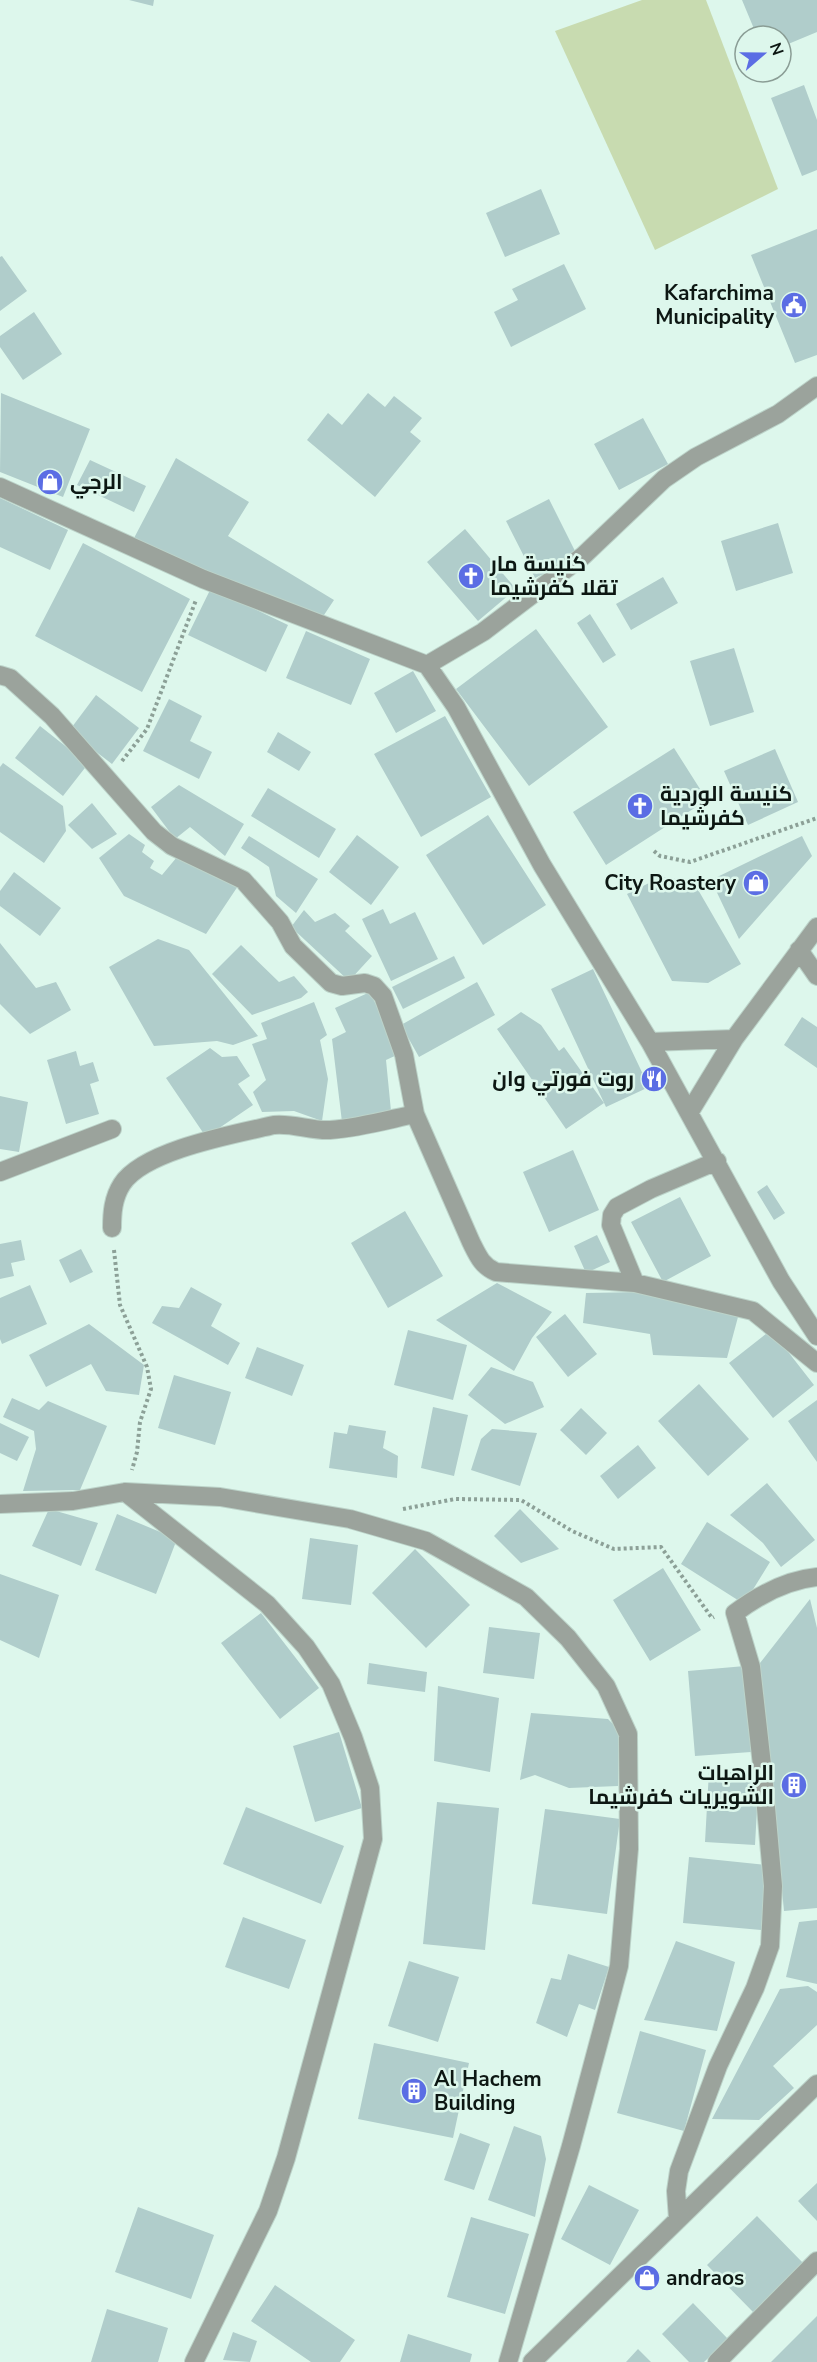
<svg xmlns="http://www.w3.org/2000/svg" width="817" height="2362" font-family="'Nunito Sans',Cairo,sans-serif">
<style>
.garden{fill:#c8dbb0}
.building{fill:#b0cdcb}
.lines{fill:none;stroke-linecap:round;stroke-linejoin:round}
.minor-casing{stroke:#bcd3c9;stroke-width:20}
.path{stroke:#8ca097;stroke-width:4;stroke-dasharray:3 3;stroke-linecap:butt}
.minor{stroke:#9ba39c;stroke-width:18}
.labels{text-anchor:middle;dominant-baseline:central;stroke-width:5;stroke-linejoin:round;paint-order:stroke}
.poi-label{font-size:21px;font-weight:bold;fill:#0d1713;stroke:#ddf7ec;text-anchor:start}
</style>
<rect width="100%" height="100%" fill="#ddf7ec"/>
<!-- garden -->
<path class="garden" d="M642,0h64l72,189 -123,61 -100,-219z"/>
<!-- building -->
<path class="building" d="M129,0h25l-1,6z
M742,0h75v32l-36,15v-11h-24z
M804,85l13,35v50l-15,6 -31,-78z
M541,189l19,45 -55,23 -19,-44z
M817,229v126l-22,8 -44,-108z
M2,256l25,35 -27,20v-54z
M564,264l22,45 -75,38 -17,-35 24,-12 -6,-11z
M34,312l28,42 -39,26 -23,-33v-11z
M1,393l89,36 -27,68 -63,-25z
M368,393l17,14 9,-11 28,22 -12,14 11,9 -46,56 -68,-57 21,-27 14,12z
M643,418l25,46 -49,26 -25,-46z
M176,458l73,44 -21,34 106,64 -14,21 -187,-81z
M90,460l56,26 -12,26 -57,-27z
M0,498l68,32 -18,40 -50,-23z
M549,499l29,58 -43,21 -29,-57z
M778,523l15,50 -57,18 -15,-50z
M465,529l51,60 -38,32 -51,-59z
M83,543l107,56 -48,93 -107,-56z
M663,577l15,26 -47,27 -15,-26z
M211,588l77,37 -22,47 -78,-37z
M590,614l26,41 -13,8 -26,-40z
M536,629l72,98 -79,59 -73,-97z
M306,631l64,28 -19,46 -65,-27z
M734,648l20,64 -44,14 -20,-65z
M413,671l23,40 -40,22 -22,-40z
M96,695l43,33 -27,36 -43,-33z
M169,699l33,17 -12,25 22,11 -13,27 -56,-28z
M445,716l46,81 -70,40 -47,-83z
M40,726l48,38 -25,32 -48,-38z
M278,732l33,20 -12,19 -32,-19z
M674,748l33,52 -101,65 -33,-53z
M775,749l23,53 -50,23 -24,-54z
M3,763l60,43 3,25 -22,32 -44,-31v-65z
M179,785l65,39 -19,32 -35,-29 -15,12 -24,-32z
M268,788l68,41 -17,29 -68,-42z
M92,803l25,31 -25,15 -24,-24z
M488,815l58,90 -63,40 -57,-90z
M129,834l16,11 -3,7 12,9 -4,7 12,7 15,-18 61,29 -32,48 -82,-38 -25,-38z
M357,835l42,32 -28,38 -42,-33z
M249,836l69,43 -22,34 -20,-17 -7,-29 -28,-19z
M802,836l10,20 -73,83 -28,-59z
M14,872l47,36 -21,28 -40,-30v-15z
M661,877l32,4 48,83 -33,19 -36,-2 -45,-87z
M383,909l7,15 25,-12 23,47 -47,22 -29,-62z
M304,910l11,12 20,-9 15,13 -5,5 27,25 -23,25 -58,-54z
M158,939l31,11 69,86 -25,9 -16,-4 -63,5 -45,-79z
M0,943l36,45 20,-6 15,28 -41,24 -30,-30z
M241,945l38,37 15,-6 14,16 -7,6 -49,17 -40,-41z
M454,956l11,22 -62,31 -11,-22z
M593,969l56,118 -43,20 -55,-118z
M477,982l18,33 -76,42 -18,-32z
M370,992l29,62 -13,6 5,51 -49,11 -10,-83 14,-7 -11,-24z
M314,1002l13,33 -7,5 8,39 -6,42 -28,-10 -32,1 -9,-20 13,-12 -14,-36 15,-5 -6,-16z
M521,1012l20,13 18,26 5,-4 40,56 -38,26 -69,-100z
M802,1017l15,10v41l-33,-23z
M210,1048l12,9 15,-1 13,20 -12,8 15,21 -47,32 -40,-59z
M76,1051l4,15 13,-4 6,19 -9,3 9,30 -33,10 -19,-64z
M0,1096l28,6 -9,50 -19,-3z
M573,1150l26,60 -50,22 -26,-60z
M767,1185l18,28 -11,7 -17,-28z
M680,1197l31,59 -48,26 -32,-60z
M405,1211l38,65 -55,32 -37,-65z
M597,1235l13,27 -24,11 -12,-27z
M21,1240l4,20 -14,3 3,13 -14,3v-35z
M81,1249l12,23 -23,11 -11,-23z
M497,1283l55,29 -20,26 -18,33 -78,-51z
M30,1285l17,39 -45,20 -2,-5v-41z
M191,1287l31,17 -11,22 29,17 -12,22 -76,-42 10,-17 17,2z
M642,1292l96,25 -11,41 -74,-3 -3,-21 -67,-11 3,-30z
M565,1314l32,40 -29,23 -32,-40z
M89,1324l55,41 -5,30 -33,-4 -15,-27 -45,23 -17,-32z
M408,1330l59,15 -14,55 -59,-15z
M771,1330l43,55 -41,33 -44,-55z
M257,1347l47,18 -12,31 -47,-18z
M491,1367l42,15 11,25 -39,17 -37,-29z
M174,1375l57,17 -16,53 -57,-17z
M699,1384l50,55 -41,37 -50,-55z
M12,1398l27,12 9,-9 59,25 -27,64 -57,1 13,-42 -2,-18 -31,-14z
M817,1400v62l-29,-41z
M433,1407l35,8 -14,61 -33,-8z
M581,1408l26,25 -21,22 -26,-25z
M0,1423l29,14 -12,24 -17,-8z
M349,1425l37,6 -3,17 15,8 -1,22 -68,-10 5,-36 13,2z
M492,1429l45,4 -17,53 -49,-16 10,-31z
M638,1445l18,23 -38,31 -18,-23z
M767,1483l48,57 -34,27 -18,-24 -33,-28z
M49,1509l49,14 -17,43 -49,-20z
M520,1509l39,40 -38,14 -27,-27z
M117,1514l60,25 -21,55 -61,-24z
M707,1522l63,40 -26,42 -63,-40z
M310,1538l48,7 -7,60 -49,-6z
M415,1549l55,56 -44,43 -54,-55z
M663,1568l38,62 -51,31 -37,-61z
M0,1574l59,21 -20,63 -39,-18z
M810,1599l7,29v280l-33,3 -24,-248z
M261,1613l58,75 -39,31 -59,-76z
M489,1627l51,6 -6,46 -51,-6z
M369,1663l58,9 -2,20 -58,-8z
M745,1666l6,86 -56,4 -7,-85z
M438,1686l61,12 -9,74 -56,-11z
M531,1713l77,6 11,11 -1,56 -49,2 -34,-13 -15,5z
M339,1732l23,76 -47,14 -22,-76z
M709,1771l50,3 -4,71 -50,-3z
M437,1802l62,6 -14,142 -62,-6z
M246,1807l98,39 -23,58 -98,-40z
M545,1809l75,10 -13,95 -75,-10z
M689,1857l78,8 -6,65 -78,-7z
M243,1917l63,23 -17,49 -64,-22z
M817,1920v64l-31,-7 13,-55z
M676,1941l59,21 -18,69 -73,-11z
M568,1954l41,13 -14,43 -16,-6 -12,33 -31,-14 15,-45 10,2z
M409,1961l50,16 -21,65 -50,-16z
M808,1986l9,6v33l-44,41 21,22 -35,32 -47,-1 68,-130z
M640,2031l66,19 -22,81 -67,-18z
M374,2043l95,20 -16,75 -95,-19z
M514,2126l27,10 5,23 -11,58 -47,-17z
M460,2133l30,11 -16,46 -30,-10z
M817,2183v38l-19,-20z
M589,2185l50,25 -29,55 -49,-26z
M138,2207l76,28 -23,64 -76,-27z
M757,2216l47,48 -50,49 -47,-48z
M471,2217l58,17 -24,80 -58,-17z
M275,2285l80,55 -15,22h-29l-60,-41z
M693,2303l35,36 -24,23h-15l-27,-28z
M107,2309l61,19 -10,34h-67z
M817,2316v46h-46z
M233,2332l24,9 -7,21 -27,-2z
M408,2334l64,20 -2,8h-70z
M638,2349l13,13h-25z"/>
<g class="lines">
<defs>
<path id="minor" d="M0,487l203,92 224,86 29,42 86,158 108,177 131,239 36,55
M427,665l56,-33 100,-76 81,-77 32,-22 82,-43 39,-28
M0,675l10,3 42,38 102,116 18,14 71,34 37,42 13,24 38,37 11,3 23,-3 9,3 9,10 21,59 11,59 56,128c7,14 11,24 25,30l139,11 118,28 64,52
M799,950l18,26
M650,1042l84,-3
M689,1113l45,-74 83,-112
M0,1172l112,-43
M112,1228c0,-15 1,-30 10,-44 22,-34 113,-50 152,-59 19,-2 37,6 56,5 29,-2 57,-10 85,-16
M635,1283l-24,-58 1,-10 5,-8 34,-18 66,-28
M125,1492l142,112 39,43 25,37 22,53 17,51 3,51 -87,319 -18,53 -74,151
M0,1504l73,-3 52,-9 95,5 130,22 76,22 100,56 42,41 38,48 22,48 1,115 -10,117 -48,180 -63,216
M678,2219l-2,-28 3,-20 39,-105 37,-78 15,-42 3,-60 -10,-112 -12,-107 -16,-54c24,-18 52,-33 82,-36
M532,2362l285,-278
M717,2362l100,-101"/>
</defs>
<!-- minor casing -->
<use href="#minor" class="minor-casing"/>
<!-- path -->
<path class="path" d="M122,761l25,-32 49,-129
M654,851l6,5 30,6 127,-44
M114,1250l6,55 27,62 4,22 -11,33 -3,30 -5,18
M403,1509l52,-10 66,1 51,31 42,18 47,-2 51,71 2,-1"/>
<!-- minor -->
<use href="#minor" class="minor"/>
</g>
<!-- icons -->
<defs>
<symbol id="civic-disc" viewBox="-11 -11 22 22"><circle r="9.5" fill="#5b6de4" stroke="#ddf7ec"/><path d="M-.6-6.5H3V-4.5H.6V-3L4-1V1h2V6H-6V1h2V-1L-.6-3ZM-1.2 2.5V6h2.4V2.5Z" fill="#fff"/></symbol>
<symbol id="shop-disc" viewBox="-11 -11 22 22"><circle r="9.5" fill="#5b6de4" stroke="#ddf7ec"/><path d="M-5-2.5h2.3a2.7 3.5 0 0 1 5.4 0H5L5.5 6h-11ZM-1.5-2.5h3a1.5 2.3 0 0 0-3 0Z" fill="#fff"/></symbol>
<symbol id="church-disc" viewBox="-11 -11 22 22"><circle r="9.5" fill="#5b6de4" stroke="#ddf7ec"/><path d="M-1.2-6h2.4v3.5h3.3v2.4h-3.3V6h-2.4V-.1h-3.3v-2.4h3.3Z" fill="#fff"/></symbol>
<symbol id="restaurant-disc" viewBox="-11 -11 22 22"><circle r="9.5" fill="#5b6de4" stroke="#ddf7ec"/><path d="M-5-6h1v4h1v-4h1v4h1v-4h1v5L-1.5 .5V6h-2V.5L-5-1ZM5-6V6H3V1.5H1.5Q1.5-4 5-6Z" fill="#fff"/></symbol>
<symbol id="building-disc" viewBox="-11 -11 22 22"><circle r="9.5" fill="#5b6de4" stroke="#ddf7ec"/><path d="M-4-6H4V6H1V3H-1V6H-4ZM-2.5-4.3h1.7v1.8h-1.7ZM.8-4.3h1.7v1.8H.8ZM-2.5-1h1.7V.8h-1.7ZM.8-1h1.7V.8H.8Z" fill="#fff"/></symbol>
</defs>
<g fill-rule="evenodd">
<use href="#civic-disc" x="779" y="290" width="30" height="30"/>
<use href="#shop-disc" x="35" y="467" width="30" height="30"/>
<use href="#church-disc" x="456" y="561" width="30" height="30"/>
<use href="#church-disc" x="625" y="791" width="30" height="30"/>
<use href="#shop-disc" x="741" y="868" width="30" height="30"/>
<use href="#restaurant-disc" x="639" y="1064" width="30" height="30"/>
<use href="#building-disc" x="779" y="1770" width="30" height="30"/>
<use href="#building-disc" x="399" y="2076" width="30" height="30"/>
<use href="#shop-disc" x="632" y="2263" width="30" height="30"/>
</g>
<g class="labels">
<!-- poi labels -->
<g class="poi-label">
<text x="774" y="293" text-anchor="end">Kafarchima<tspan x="774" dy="24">Municipality</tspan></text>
<text x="70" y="482">الرجي</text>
<text x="490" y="564">كنيسة مار<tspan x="490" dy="24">تقلا كفرشيما</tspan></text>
<text x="660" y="794">كنيسة الوردية<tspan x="660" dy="24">كفرشيما</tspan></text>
<text x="736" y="883" text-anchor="end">City Roastery</text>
<text x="634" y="1079" text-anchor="end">روت فورتي وان</text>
<text x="774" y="1773" text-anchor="end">الراهبات<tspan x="774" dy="24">الشويريات كفرشيما</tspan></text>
<text x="434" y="2079">Al Hachem<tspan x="434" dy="24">Building</tspan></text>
<text x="666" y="2278">andraos</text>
</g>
</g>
<!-- north arrow -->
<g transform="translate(763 54) rotate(70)"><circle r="28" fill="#ddf7ec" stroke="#8a9d95" stroke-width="1.5"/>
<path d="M0-4.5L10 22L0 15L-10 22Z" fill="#5b6de4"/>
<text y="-9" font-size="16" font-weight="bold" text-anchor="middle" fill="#0d1713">N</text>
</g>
</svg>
